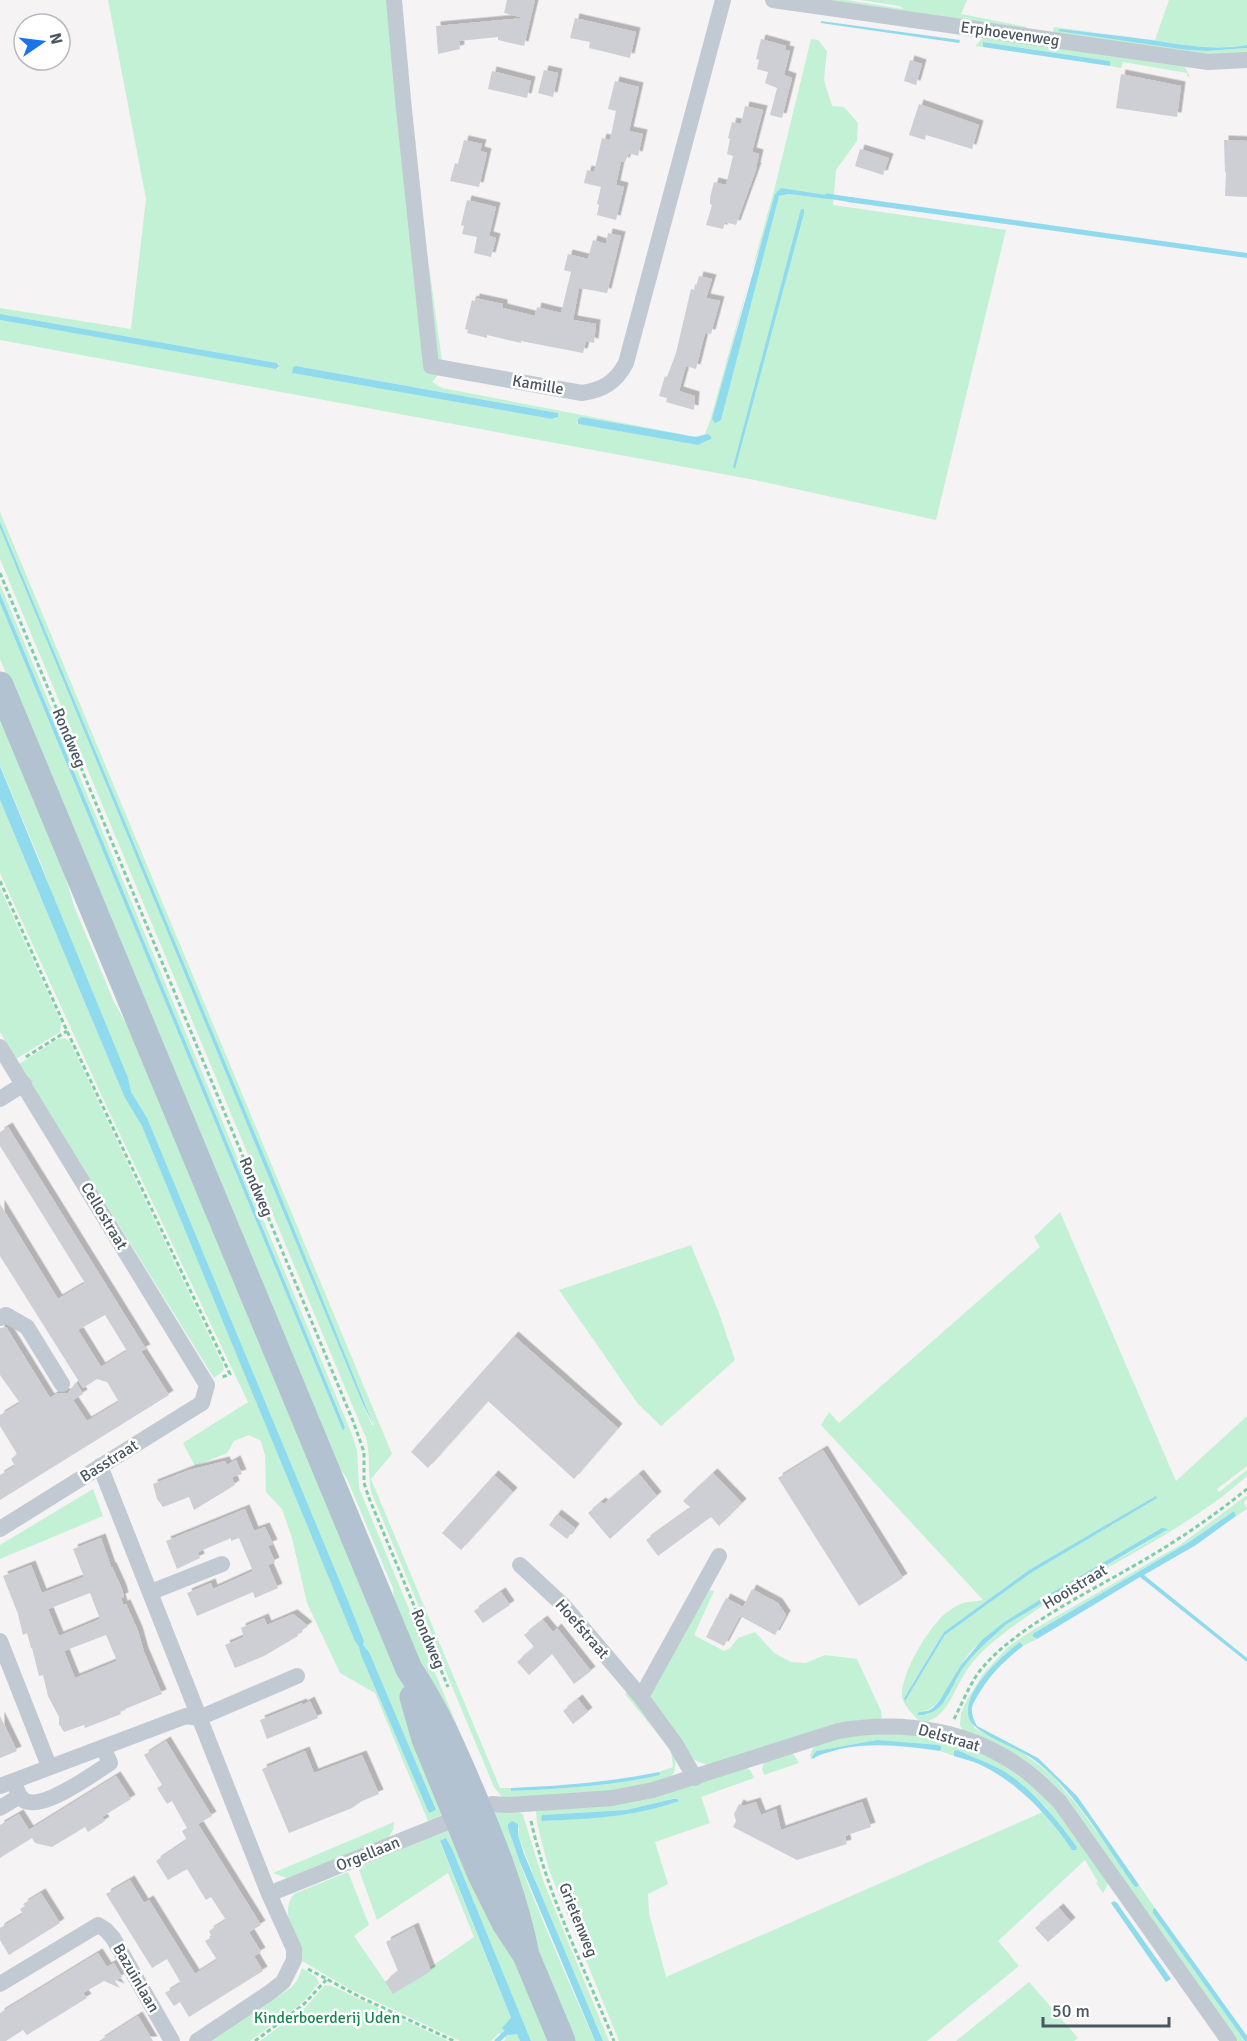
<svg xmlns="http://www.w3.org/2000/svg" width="1247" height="2041" font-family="Signika,sans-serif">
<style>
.green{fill:#c3f1d5;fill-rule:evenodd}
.water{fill:#90daee}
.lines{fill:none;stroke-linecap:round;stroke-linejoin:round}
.stream{stroke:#90daee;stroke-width:5}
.building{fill:#cdcfd5;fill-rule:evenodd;filter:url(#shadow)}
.path{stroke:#7ad0a6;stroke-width:3;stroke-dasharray:4.5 3;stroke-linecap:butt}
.street{stroke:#c1cad2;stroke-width:16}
.primary{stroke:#b3c2d1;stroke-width:27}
.labels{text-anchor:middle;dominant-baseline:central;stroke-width:5;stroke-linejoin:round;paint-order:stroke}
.street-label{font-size:16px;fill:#4a5661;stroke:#fff}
.park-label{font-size:16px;fill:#17864f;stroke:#fff}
</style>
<defs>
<filter id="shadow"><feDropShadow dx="4.5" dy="-4.5" stdDeviation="0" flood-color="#0004"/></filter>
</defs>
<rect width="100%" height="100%" fill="#f5f3f3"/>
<!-- green -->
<path class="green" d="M108,0h285l50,369 -11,13 10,6 254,49 9,-3 5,-13 65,-234 36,-148 7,1 9,11 -3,29 8,26 12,1 14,16 -1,18 -21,29 -3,35 173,25 -70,290 -181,-40 -755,-140v-20l278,49 1,-5 -2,-1 -277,-49v-6l131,21 15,-130zM781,188l46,11 -38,-5 -10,2 -66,226 38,-149zM296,366l262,47 -2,6h-4l-260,-46 1,-6zM577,422l123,15 11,2 -13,6 -120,-21z
M814,0h32l58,9 -5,-3 -38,-6h106l-6,14 66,13 -3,4z
M1169,0h78v45c-32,5 -62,1 -94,-5 -30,-5 -62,-8 -93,-11l127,21 20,1 40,-3v6l-25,4 -167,-22 -2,-5 1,-4 101,13z
M984,37l201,30 5,10 -3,-1v-3l-64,-11 -2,6 -11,-2v-5l-126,-19 -1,5 -8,-1z
M0,512l392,942 -21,25 129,309h11v3c50,-2 100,-5 148,-16v-3l14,-5 -2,-17 -46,-56 5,-3 45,59 1,8 -2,15 -8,7 -64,14 -91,6 -9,-3 -8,-10 -122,-293c-5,-19 -1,-37 -6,-56l-366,-879v-31l362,874 10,23h2l-374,-903z
M0,584l351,848 6,18 2,38 127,308 -90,-180 -3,-28 -46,-109 -20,-31 -327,-789v-56l343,828 2,-4 -345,-834z
M0,708l54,131 20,67 40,96 36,65 252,608 48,137 -22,9 -53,-128 -35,-20 -33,-70 -15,-65 -10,-29 -16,-17 -1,-37 -4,-14 -12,-6 -15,6 -7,12 -32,13 -12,-23 65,-41 -142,-297 -106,-232v-73l124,296 -82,-230 -42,-101z
M0,888l61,134 -1,10 -44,27 -16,-27z
M65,1038l5,4 153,323 1,5 -10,8 -195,-314 39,-25z
M1060,1212l116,269 71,-65v50l-30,23 2,3 28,-22v6c-76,68 -175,101 -253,165 -11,9 -23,21 -30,34 -13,20 -17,44 -43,48 -6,-7 -18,-17 -19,-27 -1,-21 22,-60 36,-75 5,-7 15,-13 22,-17 7,-3 16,-2 23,-4l-162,-175 8,-13 10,11 201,-176 -6,-10zM1156,1497v1l-125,75 -86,62 -40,65 -1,-3 40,-65 85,-62zM1156,1537l-149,87 -22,18 -21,23 -18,35 -19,15 -8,-3c25,0 37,-47 54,-63 10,-9 23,-16 33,-24 48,-35 98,-61 150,-88z
M691,1245l28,68 16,47 -74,66 -23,-22 -79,-114z
M93,1489l10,27 -103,43v-14z
M1247,1495v4l-3,3 3,7 -9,6 -2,1 -2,-5 -45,31 -155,91 -2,3 5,3 -14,7 -3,-3c-25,18 -34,31 -50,57l4,28 46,23 31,23 27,32 59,81 2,-2 16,23 -2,1v4l92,128h-10l-160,-227 -111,-81 -4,-8 1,-12 6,-13 16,-26 25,-27 25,-17 147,-85z
M705,1589l9,2 -20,44 30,16 6,-3 8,-10 17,-6 19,21 17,9 15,1 19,-8 32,4 24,52 1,10 -171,45 -15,-5 -8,-6 -38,-53 1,-17z
M919,1732l69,23 55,38 67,87 -7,13 -7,-10 2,-1 -13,-22 -87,81 21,25 -92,75h-308l-70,-171 -12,-47 -1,-11 2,-2 208,-43 5,4 3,7 -53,19 9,26 -55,19 13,42 -20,10 1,19 17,64 377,-165 29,37 -25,-41 -14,-14 -29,-22 -50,-19v3l-14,-5 1,-2 -64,-9 -61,11 -5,9 -1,-5 5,-11 39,-11zM673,1799c-40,19 -87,19 -131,22l-1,-2 2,-4 83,-5z
M789,1752l5,3 5,8 -35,12 -2,-6 2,-7z
M502,1811h16l5,4 21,68 65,158h-6l-64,-151 -21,-55 1,-7 -10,-5c-4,17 73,188 86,218h-22l-86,-227z
M394,1822l-1,8 -5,8 -101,40 -14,-5z
M456,1827l97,214h-22l-85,-202 -6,3 80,199h-16l2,-3 -7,-5 -8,8h-31l-110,-52 -48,-28c-4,-21 -24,-48 -8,-67l54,-22 21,53 -15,11 39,57 81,-56 -26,-64 -71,47 -19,-53z
M302,1968l14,9 3,6 -16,19 -53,39h-39l81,-54 6,-8z
M1029,1982l49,56 -4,3h-118z
M325,1985l7,1 116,55h-188l45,-33z"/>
<!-- water -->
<path class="water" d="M821,21l139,19 -1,3 -138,-20z
M1060,29c30,3 61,7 91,11 35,5 60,11 96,5v3l-40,3 -20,-1 -129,-19z
M983,42l127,19v5l-127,-19z
M781,188l51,8 -1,3h-4l-38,-5 -10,2 -58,224 -6,3 -3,-4 63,-225z
M851,197l396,56v5l-399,-56 -1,-4z
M801,209h3v4l-69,256 -2,-2z
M0,314l277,49 2,3 -3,3 -276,-49z
M296,366l262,47v4l-6,2 -260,-46 1,-6z
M581,417l115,20 12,-3 3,2v3l-13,6 -120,-21v-5z
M0,522l272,653 102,251 -12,-24 -362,-874z
M0,593l345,834 -2,4 -343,-828z
M0,766l128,312 3,14 16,26 201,483 16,40 -1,4 6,7 67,158 -7,3 -68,-158 -2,-8 -4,-6 -213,-515 -18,-30 -124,-296z
M1156,1496l1,2 -126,75 -86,62 -40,66 -1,-3 40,-66 85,-62z
M1234,1511l2,5 -40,29 -52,30 103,83v4l-107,-85 -103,62 -5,-3 2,-3 155,-91z
M1162,1528l6,1 -161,95c-15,13 -29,25 -41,40 -15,18 -19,53 -49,51l2,-3 9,-1 5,-3 7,-8 21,-35 21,-25 21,-17 35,-22z
M1020,1642l3,4c-23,18 -36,32 -50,58 -3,8 0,15 4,22l61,32 39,38 62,89 -2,2h-2c-31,-43 -59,-96 -102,-128 -15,-11 -60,-26 -64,-41 -8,-26 33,-62 51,-76z
M877,1740l61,5 3,1v3l-1,2c-34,-5 -66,-9 -100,-2 -9,3 -19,4 -27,10l-1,-2 4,-6z
M957,1750c15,7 33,13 48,22 30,19 51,47 72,75l-1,3h-4c-23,-34 -51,-64 -87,-83 -9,-5 -21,-8 -31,-11v-5z
M659,1772l1,3c-49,11 -99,14 -149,16v-3c50,-2 99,-6 148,-16z
M673,1799h4l2,2c-43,16 -92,18 -137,20l-1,-2 1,-4 84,-5z
M512,1821l6,3v11l6,19 79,187h-8l-76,-181 -11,-32v-4z
M446,1838l6,11 79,192h-11l-3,-7 -8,1 -7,-7 9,-10 -71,-177z
M1114,1901l3,2 54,76 -5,3 -55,-79z
M1155,1908l92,128v5h-2l-92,-128v-4z"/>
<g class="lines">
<!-- stream -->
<path class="stream" d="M827,196l26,4
M497,2041l14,-13"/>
</g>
<!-- building -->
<path class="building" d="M507,0h28l-11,46 -26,-6v-3l-39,4 1,8 -22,5 -2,-28 88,-8 -20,-5z
M575,18l61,14 -6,26 -41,-10 1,-6 -20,-4z
M761,39l25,7 -1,4 5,1 -6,24 8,3 -10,40 -12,-3 7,-27 -12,-5 3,-11 -11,-3 2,-9 -3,-1z
M910,60l12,4 -6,21 -12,-4z
M544,70l14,3 -5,24 -15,-4z
M492,71l39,10 -4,17 -39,-9z
M1121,74l60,12 -4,31 -61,-9z
M615,81l24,6 -10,44 14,3 -5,22 -9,-3 -4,9 -4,-1 -5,24 8,2 -8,33 -19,-5 2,-10 -2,-1 4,-17 -17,-4 3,-13 7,2 8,-34 8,2 6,-29 -8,-2z
M919,104l60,21 -7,24 -46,-14 -1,5 -16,-5z
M745,106l18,4 -11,42 7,2 -3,13h1l-21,58 -11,-3 -2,7 -17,-4 6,-20 -2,-1v-6l4,-16 12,3 7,-29 -6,-2 3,-15 -2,-1 4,-16 9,2z
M464,140l18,4 -2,7 7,2 -8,34 -29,-6 5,-18 3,1z
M1224,140l23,1v56l-22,-1 1,-24h-1z
M860,149l29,9 -6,17 -28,-9z
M467,200l29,7 -7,29 7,2 -5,19 -17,-4 3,-16 -15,-3 2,-8 -3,-1z
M608,233l13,3 -14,57 -28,-5 -6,32 23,4 -2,19 -8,-2 -3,12 -62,-12v2l-34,-8v3l-20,-5 1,-3 -3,-1 7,-29 3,1v-3l28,6v4l32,8 2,-9 24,6 10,-41 -7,-2 4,-16 20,5 5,-19 13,4z
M699,276l13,3 -6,19 14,3 -9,33 -6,-1 -9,36 -10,-3 -7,25 16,5 -1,14 -28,-8 1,-4 -8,-2 6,-20 2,1 9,-24 15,-64 4,1z
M8,1127l138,222 -5,2 28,44 -169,105v-25l15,-9 -4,-7 6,-5 -17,-28v-11l20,-12 -20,-28v-47l6,-1 44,71 8,-5h10l8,-11 7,12 -10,6 14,21 32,-19 -12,-20 -10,-3 -14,9 -83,-132v-52l58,95 27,-16 -85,-137v-14zM105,1315l22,36 -26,16 -23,-37z
M514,1336l104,92 -44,51 -86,-78 -60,67 -17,-16z
M823,1450l80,128 -44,28 -81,-128z
M236,1460l6,14 -10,3 3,8 -41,25 -5,-13 -26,10 -6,-8 -4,-15 36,-14 36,-9 2,4z
M713,1473l29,30 -23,23 -8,-9 -53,39 -12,-16 45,-32 -8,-7z
M639,1474l18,22 -47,43 -22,-26 13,-11 3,2z
M494,1475l19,17 -52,58 -19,-17z
M245,1509l9,22 11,-4 8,17 -5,2 7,16 -7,3 10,23 -23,10 -2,-6 -56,24 -10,-23 24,-10 2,6 40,-18 -14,-33 -8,3v-3l-33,14 2,6 -23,11 -11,-28z
M557,1514l18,14 -8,11 -18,-14z
M101,1538l10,29h1l10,22 2,8 -3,1 2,7 3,-1 12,27 6,21 18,42 -42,17 1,3 -36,14 -1,-3 -20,7 -5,-8v-7l-11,-21 -5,-21 -4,1 -7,-28h-1l-4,-15 -4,2 -5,-21 -15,-38 28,-11 11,28 42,-16 -11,-28zM90,1593l10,26 -41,17 -11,-27zM106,1635l11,26 -42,17 -11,-27z
M752,1589l26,14 8,12 -11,20 -35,-19 -16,30 -18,-9 20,-39 17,9z
M501,1592l9,13 -27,18 -9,-12z
M293,1614l15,12 -11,8 1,2 -34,20 -29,12 -10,-23 19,-8 -3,-9 23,-10 3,7z
M543,1620l10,12 4,-4 34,43 -17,13 -22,-30 -23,21 -12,-13 17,-15 -10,-12z
M578,1699l10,13 -15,12 -10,-13z
M310,1701l8,17 -51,21 -7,-19 42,-17 1,2z
M0,1716l17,35 -17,7z
M166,1741l46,75 -14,8 63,101 -12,7 12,20 -7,4 9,15 -74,46 -9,-15 -6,4 -9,-13 16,-10 -14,-24 -15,9 -46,-74 24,-14 14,23 5,-3 46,74 22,-14 -12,-19 7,-4 -3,-6 17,-11 -15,-23 -5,3 -19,-31 -19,11 -12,-19 31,-21 -5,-9 5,-3 -15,-27 -5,3 -10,-16 5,-3 -18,-30z
M305,1751l9,22 48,-18 17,39 -17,7 -10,7 -63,25 -27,-64z
M116,1776l15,23 -29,18 3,4 -17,11 -3,-5 -33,20 -17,-4 -3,-5 -32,20v-33l19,-11 10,16z
M756,1802l5,13 15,-6 5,21 81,-28 9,25 -26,9 2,8 -50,16 -64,-33 3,-6 -2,-7 5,-10 4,2z
M41,1893l19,30 -51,32 -9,-15v-12l23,-14 -3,-5 5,-3 -2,-2z
M1059,1908l12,14 -23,20 -13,-14z
M414,1927l17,44 -38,23 -8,-12 13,-11 -12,-29z
M98,1953l9,14 7,-4 8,14 -7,4 5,7 -16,-7 -21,12 4,5 -60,37 -4,-5 -17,11h-6v-28z
M138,2016l15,25h-54z"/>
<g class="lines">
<!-- path -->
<path class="path" d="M0,573l353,848 11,31v31l5,15 79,189
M0,881l67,150 163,343 -10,4
M26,1057l41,-26
M954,1719c9,-17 16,-37 29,-52 33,-39 102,-73 147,-99 41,-23 80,-49 117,-79
M531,1821c16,73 55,151 83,220
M308,1969l54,29 92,43
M255,2041l49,-37 22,-24"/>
<!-- street -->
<path class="street" d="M394,0l9,100 28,266 151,27c21,-3 34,-11 44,-30l97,-363
M773,0l435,62 39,-2
M0,1047l207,338 -5,18 -202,126
M0,1099l24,-15
M0,1318l6,-3 21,12 35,57
M100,1466l169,428 25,55v11l-11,22 -14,11 -72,48
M520,1565l43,40 78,92 35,48 19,33
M151,1592l71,-28
M0,1641l49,125
M641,1697l78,-141
M199,1718l98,-42
M14,1781c2,7 4,16 11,20 19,9 68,-27 85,-38l-7,-16
M0,1786l186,-70 13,2
M0,1808l20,-12
M269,1894l223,-90 16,1 62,-4 42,-3 41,-8 185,-59c69,-12 139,0 194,45 10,8 18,17 27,25l170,240
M0,1984l98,-59 8,5 7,8 59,103"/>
<!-- primary -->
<path class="primary" d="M0,685l409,984c26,38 44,80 62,122 23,54 44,107 55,164
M413,1697l12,42 56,136 24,48 21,32 36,86"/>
</g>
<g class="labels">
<!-- street labels -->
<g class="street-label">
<text transform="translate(1010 34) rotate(8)">Erphoevenweg</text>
<text transform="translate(538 385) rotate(10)">Kamille</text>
<text transform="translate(69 738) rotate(67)">Rondweg</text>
<text transform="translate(256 1187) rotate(67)">Rondweg</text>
<text transform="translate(104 1216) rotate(59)">Cellostraat</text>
<text transform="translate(109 1461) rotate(-32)">Basstraat</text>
<text transform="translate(1075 1587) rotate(-31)">Hooistraat</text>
<text transform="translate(582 1629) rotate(49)">Hoefstraat</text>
<text transform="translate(428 1639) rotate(67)">Rondweg</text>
<text transform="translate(949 1738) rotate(16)">Delstraat</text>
<text transform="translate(368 1854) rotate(-22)">Orgellaan</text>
<text transform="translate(578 1920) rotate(68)">Grietenweg</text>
<text transform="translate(136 1978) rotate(60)">Bazuinlaan</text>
</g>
<!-- park labels -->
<g class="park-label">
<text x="327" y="2018">Kinderboerderij Uden</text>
</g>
</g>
<!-- north arrow -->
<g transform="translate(42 42) rotate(76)"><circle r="28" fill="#ffffff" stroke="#b7bbc0" stroke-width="1.5"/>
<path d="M0-4.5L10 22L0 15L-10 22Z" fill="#1a73e8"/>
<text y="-9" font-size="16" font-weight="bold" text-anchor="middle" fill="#4a5661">N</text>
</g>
<!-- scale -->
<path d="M1043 2017v9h126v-9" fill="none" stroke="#4a5661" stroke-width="3"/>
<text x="1052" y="2017" font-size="18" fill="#4a5661" stroke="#ffffff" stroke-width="4.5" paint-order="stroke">50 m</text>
</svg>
